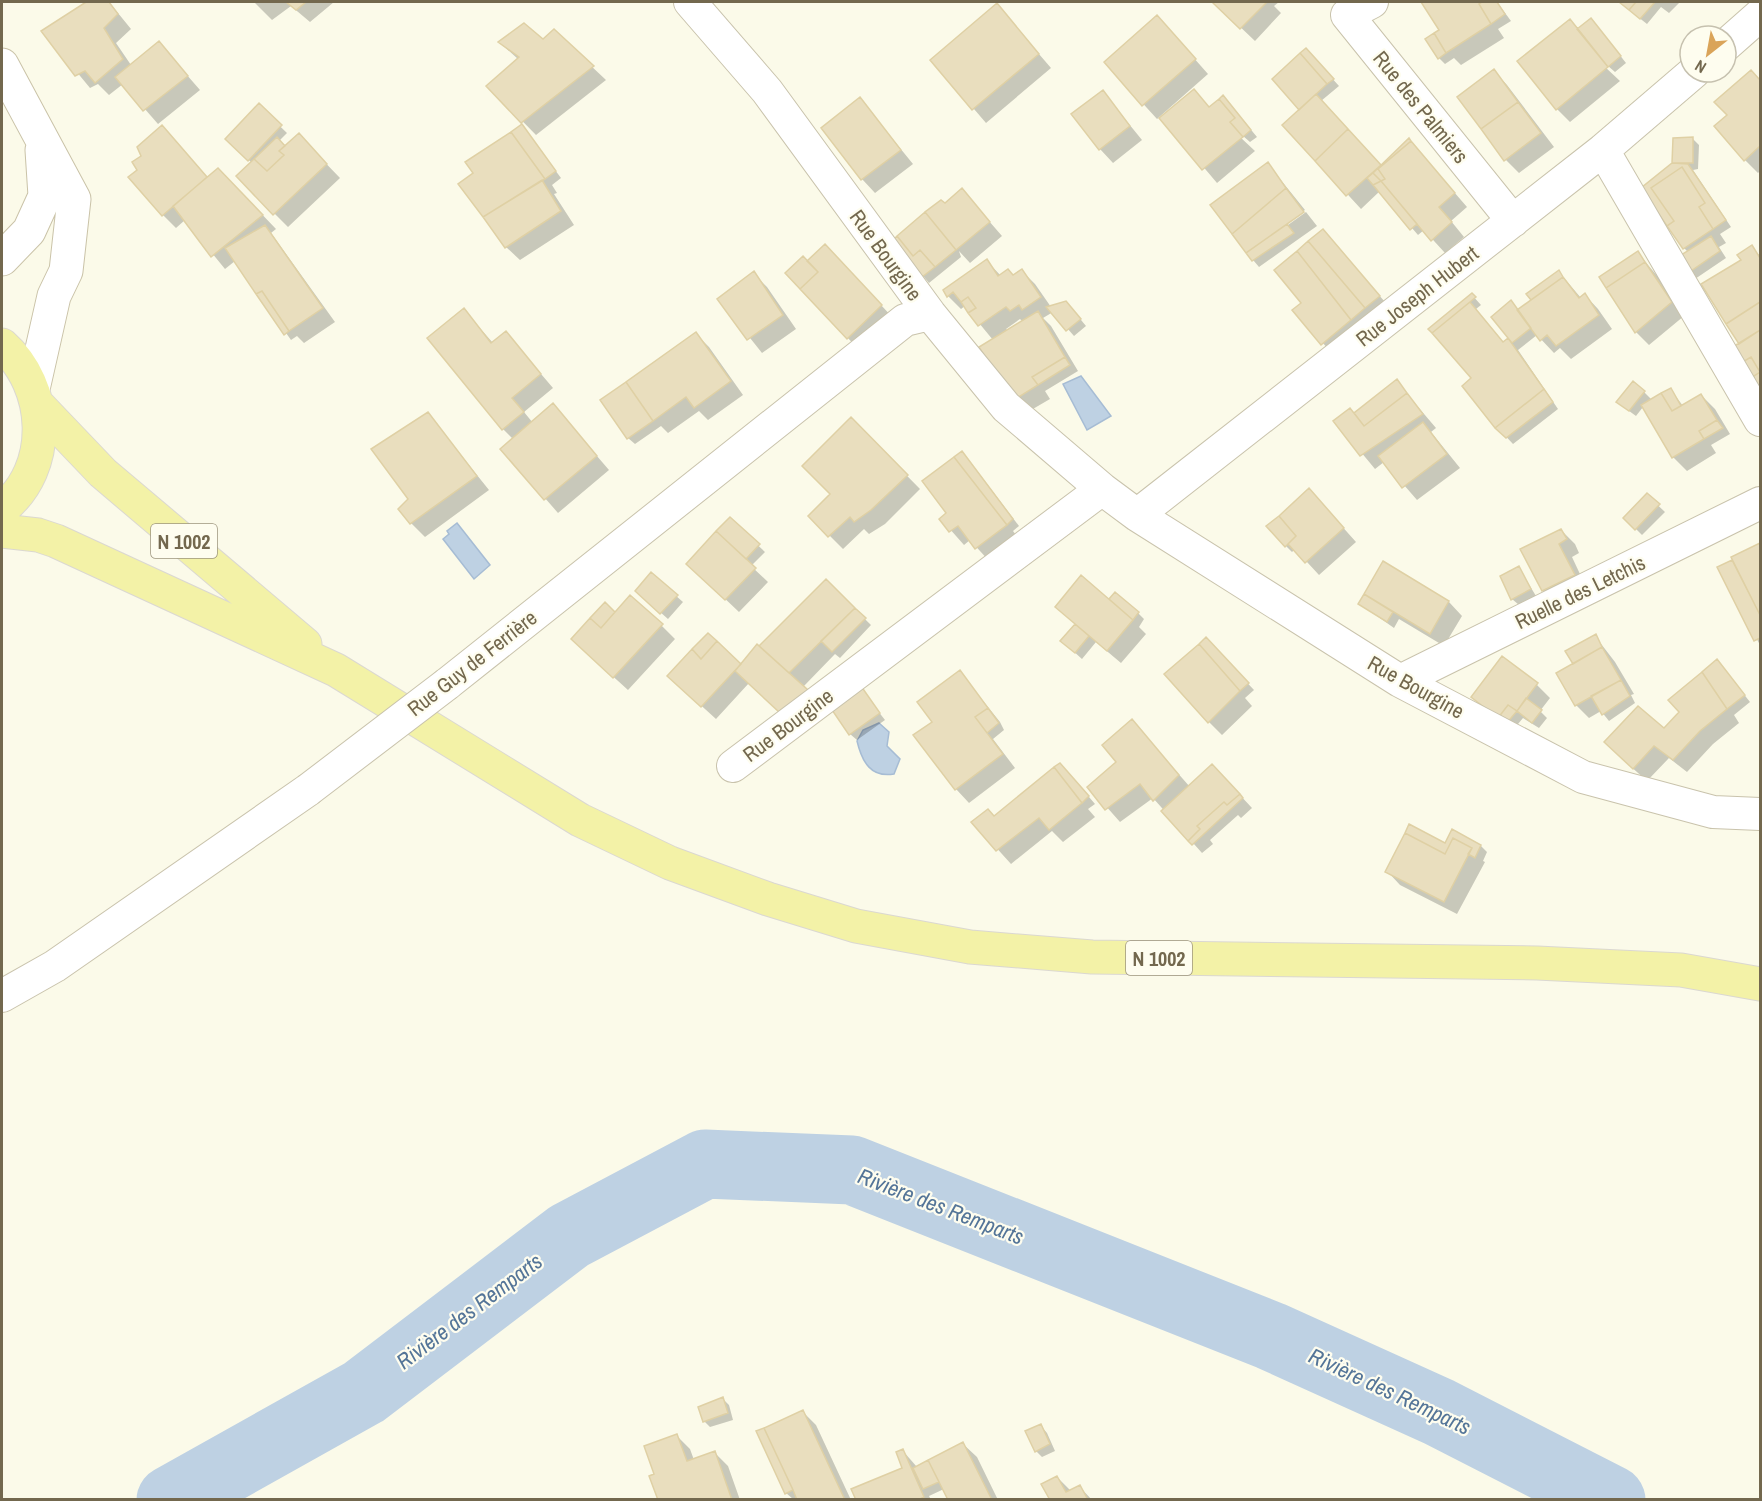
<svg xmlns="http://www.w3.org/2000/svg" width="1762" height="1501" font-family="'Archivo Narrow',sans-serif">
<style>
.water{fill:#bed1e3;stroke:#a6bcd4;stroke-width:1.5}
.shadow{fill:#0003;fill-rule:evenodd}
.lines{fill:none;stroke-linecap:round;stroke-linejoin:round}
.river{stroke:#bed1e3;stroke-width:69}
.building{fill:#e9debe;stroke:#dfd0a4;stroke-width:1.5}
.street-casing{stroke:#c9c3ac;stroke-width:34}
.secondary-casing{stroke:#cac3a8;stroke-width:35}
.primary-casing{stroke:#dbd8d1;stroke-width:35}
.street{stroke:#fff;stroke-width:32}
.secondary{stroke:#fff;stroke-width:33}
.primary{stroke:#f3f2a7;stroke-width:33}
.street-bridge-casing{stroke:#c9c3ac;stroke-width:34;stroke-linecap:butt}
.street-bridge{stroke:#fff;stroke-width:32}
.labels{text-anchor:middle;dominant-baseline:central;stroke-width:4.5;stroke-linejoin:round;paint-order:stroke}
.shield{fill:#fefdef;stroke:#9d957e;stroke-width:1.5}
.shield-label{font-size:20px;font-weight:bold;fill:#73684e}
.street-label{font-size:21px;fill:#73684e;stroke:#fefdef}
.water-label{font-size:22px;font-style:italic;fill:#547598;stroke:#fefdef}
</style>
<rect width="100%" height="100%" fill="#fbfae9"/>
<!-- water -->
<path class="water" d="M1081,376l30,40 -24,14 -24,-46z
M457,523l33,42 -16,14 -31,-40 6,-5 -2,-3z
M879,723l10,9 -2,14 13,13 -6,15c-23,4 -32,-12 -37,-33l6,-11z"/>
<!-- shadow -->
<path class="shadow" d="M88,2h21l22,27 -15,14 15,22 28,-22 41,47 -42,34 -35,-40 -14,11 -11,-11 -8,4 -47,-57z
M254,2h80l-24,20 -19,-16 -19,14z
M1214,2h65l-5,4 7,7 -26,28z
M1423,2h74l14,19 -13,8 6,9 -43,27 -7,-7 -9,6 -6,-6 2,-27z
M1619,2h61l-11,11 -8,-6 -14,17z
M997,5l54,63 -65,55 -54,-63z
M1597,26l29,37 -11,9 -7,-6h-4l16,15 -50,41 -13,-13 21,-79z
M554,31l52,49 -70,55 -48,-49 30,-27 -18,-16 43,-2z
M1170,31l38,43 -51,45 -51,-56z
M1312,56l27,30 -18,15 61,66 27,-27 58,67 -16,14 13,16 -19,16 -21,-23 -6,5 -38,-44 -19,18 -77,-84 17,-15z
M1494,71l13,14 47,62 -35,26 -13,-13 -47,-63z
M1751,72l9,9v90l-2,2 -13,-13 -16,-45z
M1194,91l16,17 19,-5 28,34 -7,5 -7,-6h-4l16,15 -38,32 -55,-65z
M1103,92l39,48 -29,23 -13,-14z
M860,99l53,65 -38,29 -13,-14z
M259,106l28,27 -8,8 6,7 27,1 28,29 -52,49 -14,-14 -22,-50 -25,-24z
M522,126l39,52 -9,7 5,8 -3,1 20,31 -54,35 -14,-13z
M1692,138l7,7 -1,24 -5,1 38,57 -11,7 6,9 -7,4 7,11 -31,21 -6,-7 -1,-20 -4,-4 -10,-84 1,-25z
M175,141l33,37 24,5 44,46 -5,4 64,89 -31,21 -7,-7 -6,4 -56,-79 -10,8 -40,-49 -9,8 -13,-13z
M1268,164l37,46 -58,41z
M962,190l40,46 -32,27 -11,-12 2,6 -32,26 -35,-42z
M1306,212l11,14 -58,41 -11,-13z
M1323,231l69,79 -56,48 -42,-48 9,-7z
M1752,247l8,9v135l-19,-47 2,-84z
M1638,253l20,24 26,39 -35,29 -13,-13z
M838,259l57,61 -34,32 -74,-79 20,-11z
M987,261l14,15h13l8,-5 13,13 16,23 21,2 14,17 -12,10 -21,-24 -10,6 8,8 27,45 -33,20 5,8 -24,14 -13,-13 -20,-60 -28,-34 -4,3 -13,-13zM1020,319l3,3 -15,9 -2,-2z
M1559,272l22,26 4,-3 13,14 14,20 -41,30 -11,-11 -6,5 -17,-18 -19,15 40,59 -45,35 -16,-17 -24,-49 -43,-49 42,-34 9,10 -5,4 28,34 6,-5 1,-36 8,8 14,-10z
M753,273l14,14 29,42 -34,24 -43,-54z
M464,310l29,33 13,-10 47,55 -29,24 9,11 20,-18 56,65 -51,43 -56,-64 11,-10 -10,-10z
M696,334l13,13 34,48 -35,25 -9,-9 -31,22 -7,-7 -26,18 -7,-6z
M1396,381l40,47 -5,4 29,36 -43,32 -33,-38 -9,7 -39,-47 18,-8z
M1671,390l12,16 18,-11 14,14 15,25 -19,11 5,8 -29,18 -14,-14 -30,-50 -7,9 -11,-8 19,-16 8,8z
M428,414l61,76 -64,47 -14,-14 -1,-24z
M851,419l69,70 -35,35 -16,10 -5,-5 -21,20 -33,-33 22,-22z
M968,459l51,67 -6,5 6,8 -29,23 -20,-22 -6,5 -23,-26 7,-6z
M1647,495l18,17 -23,23 -17,-17z
M1322,504l34,38 -37,33 -24,-26 -3,3 -6,-6z
M730,519l35,33 -14,14 17,16 -29,30 -37,-35z
M1561,530l14,14 4,9 -7,4 15,32 -31,15 -13,-13z
M1760,544v101l-41,-77z
M1384,563l65,39 13,14 -18,30 -45,-27 -5,9 -34,-24 10,-6 -4,-4z
M1519,568l17,28 -17,9 -7,-6z
M651,574l32,28 -15,17 -25,-22z
M826,581l45,44 -31,33 -5,-4 -32,33 -54,-4 -33,36 -33,-30 57,-23z
M605,604l10,10 46,11 14,14 -47,51 -42,-38z
M1119,607l19,6 6,6 -5,8 7,7 -25,29 -25,-21 -14,17 -20,-18 14,-16z
M1595,636l20,26 19,32 -3,1 4,8 -26,18 -8,-10 -12,7 -13,-13 -1,-41z
M1206,639l48,51 -9,8 7,8 -30,29 -13,-13z
M1723,668l27,34 -16,13 5,8 -26,21 -26,28 -18,-14 -22,23 -28,-25 45,-26z
M960,672l40,50 4,8 -11,9 22,29 -46,35 -13,-14 -22,-67z
M1537,685l13,13 -10,13 7,7 -8,10 -16,-10 -10,12 -40,-33z
M860,688l25,32 -28,20 -7,-6z
M1132,721l58,66 36,-7 26,28 -11,10 -3,-3 -28,25 3,4 -11,9 -49,-55 -33,24 -31,-35 29,-24z
M1067,771l28,33 -7,5 7,8 -32,25 -11,-11 -41,33 -37,-41 20,-5z
M1446,845l35,1 6,6 -4,9 2,1 -28,52 -57,-29 -13,-14z
M723,1399l6,6 4,15 -23,7 -6,-6z
M803,1412l13,13 35,75h-52l-1,-3 -5,2 -7,-6z
M1041,1426l6,7 8,18 -13,6 -6,-6z
M677,1436l13,13 4,11 21,-7 13,13 12,34h-80l-4,-25z
M963,1444l14,13 21,43h-49l-5,-11 -15,7 2,4h-74l47,-31 -1,-18 14,16z
M1057,1477l14,14 8,-5 13,14h-40z"/>
<g class="lines">
<!-- river -->
<path class="river" d="M171,1500l193,-108 205,-156 136,-72 147,6 419,166 168,76 172,88"/>
</g>
<!-- building -->
<path class="building" d="M86,2h23l9,12 -14,14 19,31 -28,24 -10,-12 -10,5 -34,-45z
M286,2h20l-10,8z
M1212,2h55l-27,27z
M1421,2h61l-3,2 12,20 -45,29 -12,-20 5,-3z
M1482,2h15l8,12 -14,10 -12,-20z
M1619,2h17l-7,8z
M1636,2h19l-15,17 -11,-9z
M997,3l42,51 -67,56 -42,-50z
M1157,15l39,44 -54,47 -38,-44z
M1591,18l30,38 -13,11 -31,-38z
M1570,19l38,48 -52,43 -39,-49z
M524,23l19,16 11,-10 40,37 -73,57 -35,-37 33,-29 -21,-15z
M1434,33l12,20 -8,6 -13,-20z
M159,41l29,35 -45,35 -28,-34z
M1306,48l28,31 -7,5 -27,-31z
M1300,53l27,31 -28,26 -27,-31z
M1494,69l24,33 -37,27 -24,-32z
M1751,70l9,10v66l-16,15 -30,-35 13,-11 -13,-13z
M1194,89l15,18 10,-8 16,19 -5,4 13,15 -41,33 -43,-52z
M1103,90l27,36 -31,24 -28,-36z
M1316,94l32,35 -33,32 -33,-36z
M1223,95l28,35 -8,7 -13,-15 5,-4 -16,-19z
M860,97l41,53 -40,30 -40,-52z
M1518,102l23,31 -37,28 -23,-32z
M259,103l23,22 -34,36 -23,-22z
M522,124l34,47 -11,8 -34,-47z
M162,125l45,52 -45,39 -34,-39 9,-7 -5,-8 9,-6 -4,-9z
M1348,129l33,36 -35,31 -31,-35z
M511,132l34,47 -62,38 -25,-33 15,-11 -8,-11z
M299,133l28,31 -54,51 -37,-39 18,-17 13,12 17,-16 -5,-4z
M277,137l8,9 -6,5 5,4 -17,16 -13,-12z
M1693,137v26h-21l1,-25z
M1409,138l2,3 -33,28 7,10 -4,2 -8,-8z
M1411,141l44,52 -16,14 13,15 -21,19 -50,-60 4,-2 -7,-10z
M1268,162l18,26 -54,46 -22,-29z
M1672,163l16,1 38,56 -13,9 -14,-22 6,-4 -23,-36 -31,21 23,33 -7,5 -26,-38z
M1682,167l23,36 -6,4 14,22 -30,20 -16,-23 7,-5 -23,-33z
M218,168l45,47 -52,42 -38,-51z
M1373,173l8,8 -8,4 -6,-7z
M542,180l19,31 -56,37 -22,-31z
M1381,181l36,43 -7,6 -37,-45z
M962,188l28,34 -34,28 -31,-38 16,-12 4,3z
M1286,188l18,24 -58,41 -14,-19z
M925,212l31,38 -21,17 -15,-17 -7,6 -16,-20z
M1287,224l7,9 -42,28 -6,-8z
M265,225l58,83 -34,23 -27,-40 -6,3 -31,-46z
M1323,229l57,67 -15,12 -57,-67z
M897,236l16,20 7,-6 15,17 -13,10 -30,-36z
M1711,236l9,15 -32,22 -10,-16z
M1308,241l57,67 -14,12 -54,-69z
M825,244l57,61 -35,34 -47,-50 18,-17 -11,-11z
M1752,245l8,13v44l-34,22 -25,-40 40,-24 -4,-5z
M1297,251l54,69 -30,25 -29,-35 9,-7 -27,-33z
M1638,251l7,11 -39,26 -7,-11z
M803,256l15,16 -18,17 -15,-16z
M987,259l11,17 10,-7 5,6 9,-6 19,28 -19,13 -3,-5 -9,6 -4,-4 -28,19 -10,-13 8,-5 -8,-11 -7,5 -8,-10 -6,5 -4,-7z
M1645,262l27,40 -37,31 -29,-45z
M1559,270l4,7 -32,23 -5,-6z
M754,271l29,44 -36,25 -30,-41z
M1563,277l16,21 6,-5 14,22 -43,31 -9,-11 -7,6 -23,-31z
M262,291l27,40 -5,4 -28,-41z
M1472,293l4,4 -44,36 -4,-4z
M968,297l8,11 -8,5 -7,-11z
M1511,300l20,28 -19,15 -21,-26z
M1066,301l15,18 -15,12 -20,-24z
M1470,302l33,40 5,-4 36,51 -49,39 -33,-42 9,-8 -39,-45z
M1760,302v28l-21,14 -13,-20z
M464,308l27,35 15,-12 35,43 -29,24 12,14 -22,18 -75,-92z
M1038,311l27,46 -33,20 6,8 -26,16 -33,-54z
M1760,330v63l-9,-15 9,-6 -9,-15 -10,6 -10,-15z
M696,332l35,49 -37,27 -8,-11 -33,24 -27,-39z
M1065,357l5,8 -32,20 -6,-8z
M1751,357l9,15 -9,6 -10,-15z
M1397,379l10,14 -43,33 -10,-13z
M1633,381l12,10 -16,20 -13,-9z
M626,382l27,39 -26,18 -27,-39z
M1671,388l10,18 -9,5 -11,-18z
M1544,389l9,13 -47,36 -11,-10z
M1407,393l16,21 -63,42 -27,-35 17,-13 14,18z
M1661,393l11,18 29,-17 16,26 -18,11 5,8 -32,19 -31,-53z
M553,403l44,53 -53,44 -44,-51z
M428,412l49,64 -67,48 -12,-15 10,-10 -37,-50z
M851,417l57,58 -37,35 -17,12 -4,-5 -22,20 -20,-21 22,-22 -28,-28z
M1717,420l6,8 -19,11 -5,-8z
M1423,422l24,32 -45,34 -24,-32z
M962,451l51,68 -6,6 -53,-68z
M954,457l53,68 -32,24 -17,-23 -9,6 -10,-13 7,-6 -24,-32z
M1309,488l35,40 -39,35 -17,-19 8,-8 -17,-20z
M1647,493l13,11 -25,26 -12,-12z
M1279,516l17,20 -11,11 -19,-21z
M730,517l30,27 -14,15 -30,-28z
M1561,529l6,10 -8,5 16,31 -33,16 -22,-42z
M716,531l40,37 -31,32 -39,-36z
M1760,543v72l-29,-58z
M1732,560l28,55v23l-6,3 -37,-74z
M1383,561l66,40 -19,33 -66,-40z
M1519,566l12,23 -20,11 -11,-24z
M651,572l27,23 -18,19 -25,-23z
M1081,575l52,45 -26,31 -52,-44z
M826,579l29,29 -66,65 -30,-27z
M1115,592l24,20 -6,8 -24,-21z
M1364,594l29,18 -6,10 -29,-18z
M630,595l33,29 -50,54 -42,-39 19,-21 11,10z
M605,602l10,10 -14,16 -11,-10z
M855,608l11,10 -34,34 -11,-11z
M1075,624l14,12 -14,17 -15,-12z
M708,633l9,8 -16,18 -9,-10z
M1596,634l6,13 -29,17 -8,-13z
M1206,637l43,46 -9,8 -41,-47z
M717,641l24,23 -40,43 -34,-31 25,-27 9,10z
M757,644l51,46 -29,22 -44,-41z
M1199,644l41,47 -32,32 -44,-49z
M1602,647l19,33 -46,26 -19,-33z
M1502,656l36,27 -21,28 -9,-6 -10,13 -27,-21z
M1717,659l28,36 -18,14 -25,-37z
M960,670l28,38 -13,9 28,37 -48,36 -42,-55 19,-13 -15,-20z
M1702,672l25,37 -27,22 -27,29 -19,-14 -21,23 -29,-27 34,-36 26,22 15,-16 -11,-12z
M1621,680l9,16 -28,19 -11,-19z
M861,686l19,27 -31,22 -19,-28z
M1526,698l16,12 -10,13 -15,-12z
M1508,705l9,6 -11,13 -8,-6z
M988,708l11,15 -12,10 -12,-16z
M1132,719l47,56 -26,26 -13,-17 -35,26 -18,-23 29,-25 -14,-17z
M1060,763l29,33 -7,7 -28,-36z
M1212,764l28,30 -13,11 -3,-3 -27,24 3,3 -12,12 -27,-30z
M1054,767l28,36 -33,27 -10,-12 -43,33 -25,-29 17,-13 6,7z
M1240,794l3,4 -51,47 -4,-4 12,-12 -3,-3 27,-24 3,3z
M1409,824l36,19 7,-14 29,16 -6,13 -7,-4 4,-6 -19,-10 -8,16 -40,-21z
M1405,833l40,21 8,-16 19,10 -28,54 -59,-30z
M723,1397l5,16 -25,9 -5,-15z
M803,1410l42,90h-48l-4,-10 -29,-62z
M1041,1424l9,20 -15,8 -10,-21z
M764,1428l29,62 -8,4 -29,-63z
M677,1434l10,27 28,-10 17,49h-74l-9,-24 5,-2 -10,-28z
M963,1442l29,58h-44l-20,-40z
M903,1449l21,48 -6,3h-62l-5,-11 51,-21 -6,-16z
M928,1460l11,22 -16,7 -10,-21z
M1057,1476l9,16 14,-7 8,15h-38l-9,-16z"/>
<g class="lines">
<defs>
<path id="street" d="M690,2l77,89 163,223 76,93 96,82 35,26 263,166 183,96 130,35 47,2
M1372,2l-25,13 166,206
M1726,45l34,-30
M1603,150l157,270
M1137,515l466,-365 91,-78
M1400,681l360,-178
M447,684l458,-364 25,-6
M733,766l369,-277
M2,996l53,-30 253,-176"/>
<path id="secondary" d="M2,65l72,134 -8,72 -12,25 -21,93
M2,259l27,-28 16,-35 -3,-46"/>
<path id="primary" d="M2,345c47,41 52,123 0,164
M38,405l65,68 202,171
M2,531l36,4 18,6 280,129 244,150 90,43 98,36 88,27 114,21 122,10 445,6 144,7 79,14"/>
</defs>
<!-- street casing -->
<use href="#street" class="street-casing"/>
<!-- secondary casing -->
<use href="#secondary" class="secondary-casing"/>
<!-- primary casing -->
<use href="#primary" class="primary-casing"/>
<!-- street -->
<use href="#street" class="street"/>
<!-- secondary -->
<use href="#secondary" class="secondary"/>
<!-- primary -->
<use href="#primary" class="primary"/>
<defs>
<path id="street-bridge" d="M308,790l139,-106"/>
</defs>
<!-- street-bridge casing -->
<use href="#street-bridge" class="street-bridge-casing"/>
<!-- street-bridge -->
<use href="#street-bridge" class="street-bridge"/>
</g>
<g class="labels">
<!-- shield labels -->
<g class="shield">
<rect x="151" y="524" width="66" height="34" rx="4.5"/>
<rect x="1126" y="941" width="66" height="34" rx="4.5"/>
</g>
<g class="shield-label">
<text x="184" y="541">N 1002</text>
<text x="1159" y="958">N 1002</text>
</g>
<!-- street labels -->
<g class="street-label">
<text transform="translate(1421 107) rotate(51)">Rue des Palmiers</text>
<text transform="translate(886 255) rotate(54)">Rue Bourgine</text>
<text transform="translate(1417 296) rotate(-38)">Rue Joseph Hubert</text>
<text transform="translate(1580 592) rotate(-26)">Ruelle des Letchis</text>
<text transform="translate(472 663) rotate(-38)">Rue Guy de Ferrière</text>
<text transform="translate(1416 687) rotate(29)">Rue Bourgine</text>
<text transform="translate(788 725) rotate(-37)">Rue Bourgine</text>
</g>
<!-- water labels -->
<g class="water-label">
<text transform="translate(941 1206) rotate(21)">Rivière des Remparts</text>
<text transform="translate(469 1311) rotate(-37)">Rivière des Remparts</text>
<text transform="translate(1390 1391) rotate(25)">Rivière des Remparts</text>
</g>
</g>
<!-- border -->
<rect width="1762" height="1501" fill="none" stroke="#73684e" stroke-width="6"/>
<!-- north arrow -->
<g transform="translate(1708 54) rotate(211)"><circle r="28" fill="#fefdef" stroke="#c6c1af" stroke-width="1.5"/>
<path d="M0-4.5L10 22L0 15L-10 22Z" fill="#daa459"/>
<text y="-9" font-size="16" font-weight="bold" text-anchor="middle" fill="#73684e">N</text>
</g>
</svg>
